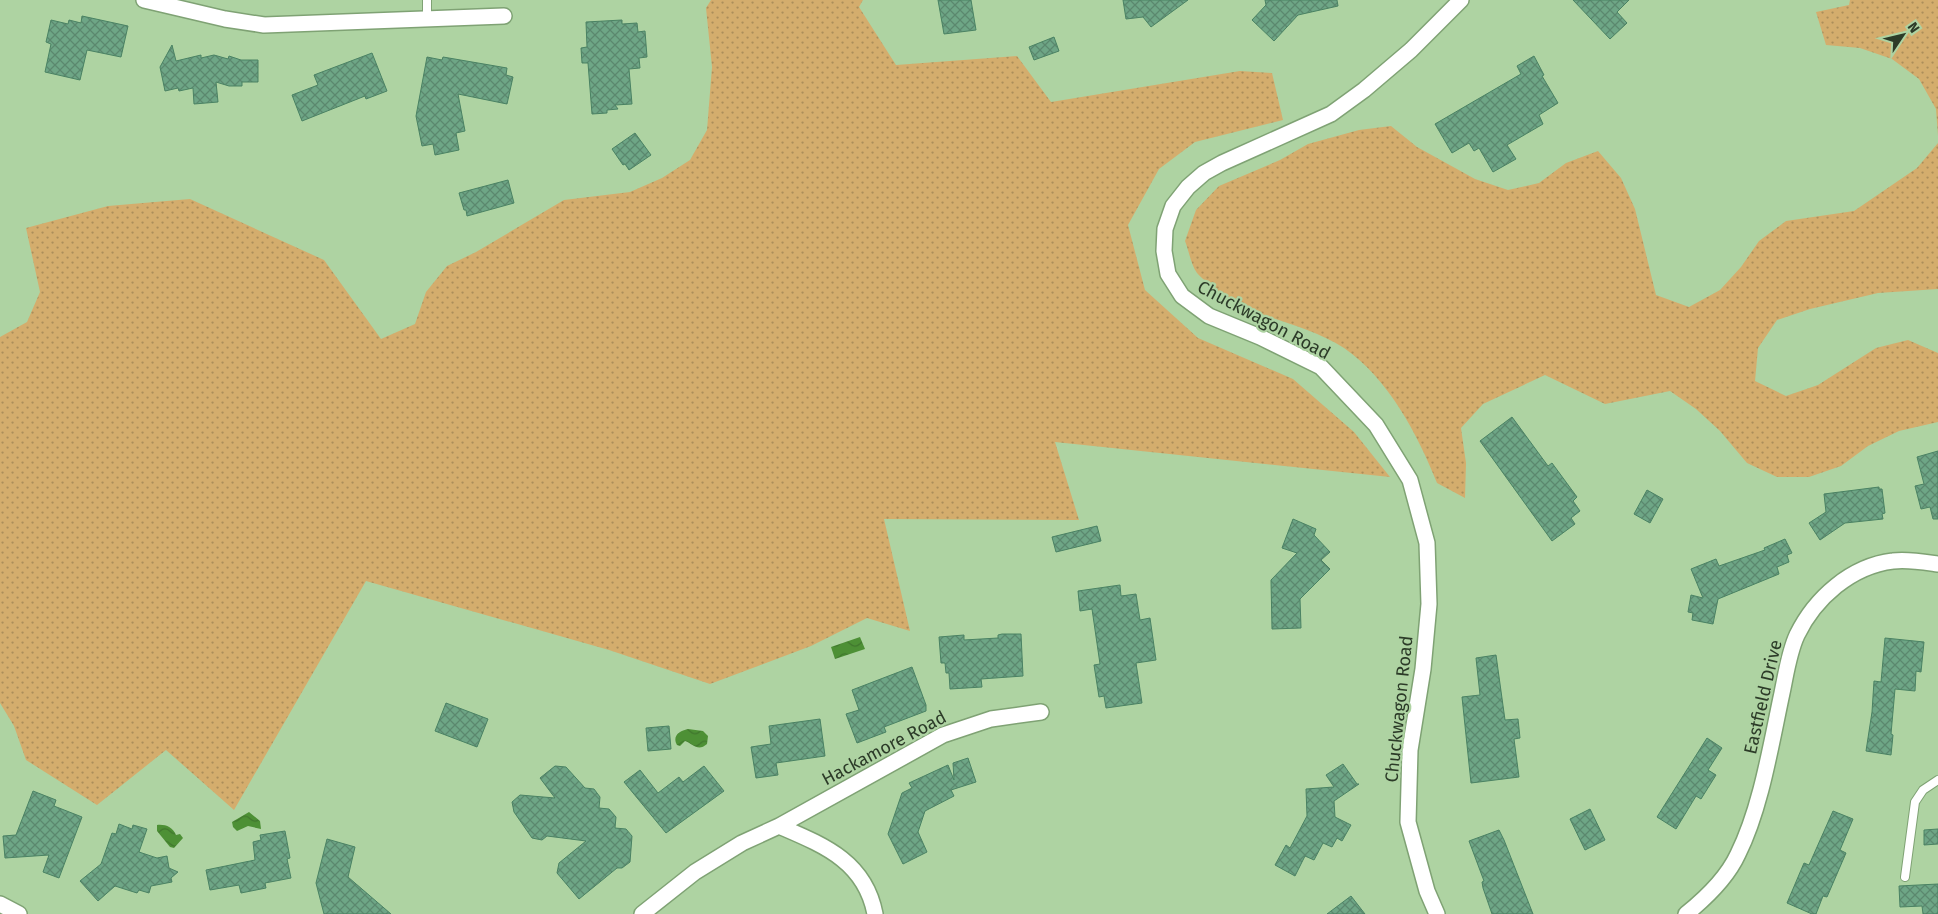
<svg xmlns="http://www.w3.org/2000/svg" width="1938" height="914" font-family="'Fira Sans',sans-serif">
<style>
.grass{fill:url(#grass-dots)}
.water{fill:url(#water-waves)}
.building{fill:url(#building-cross-hatch);stroke:#4a8263}
.lines{fill:none;stroke-linecap:round;stroke-linejoin:round}
.lane-casing{stroke:#7fa274;stroke-width:10}
.street-casing{stroke:#7fa274;stroke-width:18}
.lane{stroke:#fff;stroke-width:8}
.street{stroke:#fff;stroke-width:15}
.labels{text-anchor:middle;dominant-baseline:central;stroke-width:4.5;stroke-linejoin:round;paint-order:stroke}
.street-label{font-size:18px;fill:#2c3b28;stroke:#aed3a2}
</style>
<defs>
<pattern id="grass-dots" width="8" height="8" patternUnits="userSpaceOnUse" patternTransform="scale(1.25)"><rect width="8" height="8" fill="#d4ad6d"/><path d="M2 2h.1M6 6h.1" fill="none" stroke="#ac8e5a" stroke-width="1.8" stroke-linecap="round"/></pattern>
<pattern id="water-waves" width="16" height="10" patternUnits="userSpaceOnUse" patternTransform="scale(1.25)"><rect width="16" height="10" fill="#4d9035"/><path d="M0 5q4-4 8 0t8 0" fill="none" stroke="#40772d"/></pattern>
<pattern id="building-cross-hatch" width="8" height="8" patternUnits="userSpaceOnUse" patternTransform="scale(1.25)"><rect width="8" height="8" fill="#6ea686"/><path d="M0 0l8 8M0 8l8-8" fill="none" stroke="#5b886e"/></pattern>
</defs>
<rect width="100%" height="100%" fill="#aed3a2"/>
<!-- grass -->
<path class="grass" d="M711,0h152l-4,7 37,58 121,-9 34,46 189,-31 32,2 11,47 -88,22 -36,27 -31,56 17,65 53,48 95,41 61,53 36,45 -335,-35 24,78 -195,-1 26,112 -43,-13 -56,28 -101,38 -101,-34 -243,-69 -132,229 -68,-60 -69,55 -71,-45 -12,-34 -14,-23v-366l27,-15 13,-30 -14,-64 82,-22 82,-7 134,61 57,79 34,-15 11,-32 21,-26 29,-14 88,-52 66,-8 32,-14 28,-18 17,-30 5,-63 -6,-59z
M1850,0h88v136l-2,-27 -17,-30 -27,-20 -32,-11 -34,-3 -10,-33 33,-7z
M1391,126l26,21 58,32 33,11 31,-7 27,-20 32,-12 23,27 14,31 21,86 33,12 31,-17 21,-23 18,-26 27,-20 68,-10 63,-43 21,-25v146l-60,4 -68,16 -33,11 -19,28 -3,33 31,15 32,-11 58,-37 32,-8 30,13v69l-39,9 -31,15 -27,20 -32,11h-32l-30,-14 -27,-32 -24,-22 -26,-18 -65,13 -60,-29 -62,29 -22,24 5,35 -1,35 -28,-15c-19,-48 -49,-105 -93,-135 -43,-28 -97,-29 -136,-65 -3,-3 -8,-6 -11,-10 -6,-8 -8,-22 -12,-32l11,-31 23,-24 61,-26 28,-16 51,-14z"/>
<!-- water -->
<path class="water" d="M860,637l5,12 -30,10 -4,-12z
M688,729l15,2 5,5 -1,8c-9,8 -14,0 -22,-3l-5,5 -3,-1c-5,-9 2,-14 11,-16z
M249,812l11,9 1,8 -13,-3 -11,5 -4,-4 -1,-5z
M157,825c8,-1 16,2 19,10l4,-1 3,4 -9,10 -4,-1 -13,-16z"/>
<!-- building -->
<path class="building" d="M938,0h33l5,30 -32,4z
M1123,0h65l-37,27 -8,-10 -17,2z
M1265,0h72l1,6 -40,9 -24,26 -22,-21 14,-15z
M1573,0h56l-12,12 10,11 -17,16z
M82,16l46,10 -7,31 -34,-7 -7,30 -35,-8 6,-28 -5,-2 5,-22 17,4 1,-4 12,3z
M622,20v4l15,-1 1,9 7,-1 2,26 -8,1 1,10 -11,1 3,35 -17,1 3,4 -11,1v3l-15,1 -4,-51h-6l-1,-15 6,-1 -1,-25z
M1054,37l5,14 -25,9 -5,-13z
M172,45l4,16 25,-6v3l13,-3 14,4 1,-3 12,4h17v22h-16v4h-13l-13,-4 2,20 -24,2 -1,-16 -14,3 -1,-3 -13,3 -5,-24z
M372,53l15,38 -21,8 -1,-3 -63,25 -10,-26 26,-10 -4,-10z
M1534,56l10,19 -2,1 16,27 -19,12 4,9 -36,21 9,14 -23,13 -14,-24 -5,3 -5,-8 -17,10 -17,-29 86,-50 -4,-8z
M427,57l15,3 1,-3 64,11 -1,7 7,2 -6,27 -49,-10 7,37 -9,2 3,17 -24,5 -2,-11 -11,2 -6,-30z
M635,133l16,22 -22,15 -4,-6 -2,1 -11,-16z
M508,180l6,23 -47,13 -1,-6h-2l-5,-17z
M1512,417l36,49 4,-3 25,34 -4,4 7,10 -9,7 4,6 -23,17 -72,-100z
M1938,451v68h-5l-3,-12 -9,2 -6,-23 9,-2 -7,-27z
M1879,487v2h3l3,24 -3,1 1,5 -38,4 -25,17 -11,-17 17,-11 -2,-18z
M1647,490l16,9 -13,24 -16,-9z
M1293,519l23,10 -2,6 16,17 -9,8 9,9 -30,30 1,29 -29,1 -1,-49 26,-27 -15,-5z
M1097,526l4,15 -45,11 -4,-15z
M1785,539l7,14 -5,2 2,7 -12,5 2,7 -61,25 -5,25 -21,-4 1,-7 -5,-1 3,-17 12,3 -12,-29 25,-10 3,7 46,-16 -1,-2z
M1120,585l1,11 15,-2 4,26 10,-2 6,42 -20,3 6,40 -36,5 -2,-12 -5,1 -5,-32 6,-1 -8,-55 -12,2 -2,-20z
M1002,634h19l2,42 -42,3 1,8 -32,2 -1,-16h-3l-1,-10h-4l-2,-26 25,-2v5l34,-2v-3z
M1885,638l39,4 -3,30 -5,-1 -1,20 -20,-2 -4,45 2,1 -2,20 -25,-4 6,-39 2,-31 7,1z
M1496,655l9,65 13,-1 2,19 -6,1 5,38 -48,6 -9,-86 18,-2 -4,-37z
M912,667l14,38v6l-42,16 2,5 -29,11 -11,-29 13,-4 -7,-20z
M446,703l42,16 -11,28 -42,-16z
M820,719l5,37 -49,7 2,12 -22,3 -5,-31 20,-3 -2,-18z
M669,726l2,23 -23,2 -2,-23z
M1707,738l15,10 -14,22 8,5 -15,24 -5,-3 -20,33 -19,-12z
M968,758l8,24 -25,8 3,6 -29,15 -7,21 9,20 -24,12 -15,-30 14,-41 10,-5 -3,-5 39,-18 6,15 -1,-17z
M1343,764l14,20h2l-25,17 1,16 16,8 -9,16 -5,-3 -5,9 -9,-4 -9,17 -9,-4 -10,20 -20,-11 11,-20 4,3 17,-32 -1,-27 28,-2 -8,-12z
M555,766l11,1 19,21 9,1 6,8 -1,11 10,1 7,8 -1,11 11,1 6,7 -2,26 -8,6h-5l-38,31 -22,-26 2,-10 27,-22 -39,-5 -5,4 -10,-2 -18,-26 -2,-10 8,-7 35,3 -15,-20z
M704,766l20,25 -58,42 -42,-51 16,-12 18,23 21,-16 4,5z
M33,791l23,9 -2,6 28,11 -23,61 -16,-6 6,-17 -44,3 -2,-22 13,-1z
M1590,809l15,31 -20,10 -15,-31z
M1833,811l20,8 -13,31 6,3 -19,44 -4,-1 -7,18h-4l-25,-11 17,-40 5,2z
M119,824l13,5 1,-4 14,4 -8,23 18,6 10,-2 2,12 9,4 -7,6 1,4 -21,4 -2,7 -10,-3 -2,3 -22,-7 -17,15 -18,-20 21,-17 11,-31 4,1z
M1938,829v15l-14,1v-15z
M1499,830l5,10 29,74h-41l-9,-26 -1,-6 2,-1 -15,-40z
M285,831l5,27 -3,1 4,19 -26,5 1,5 -25,5 -2,-8 -29,5 -4,-20 49,-10 -2,-18 8,-2 -1,-5z
M327,839l28,8 -7,30 43,37h-67l-8,-31z
M1938,884v30h-15l-1,-8 -22,1 -1,-21z
M1351,896l14,18h-38z"/>
<g class="lines">
<defs>
<path id="lane" d="M427,0v20
M1905,877l10,-75 8,-12 15,-10"/>
<path id="street" d="M144,0l81,19 39,6 240,-9
M779,826c44,19 86,35 96,88
M0,904l19,10
M642,914l53,-42 47,-29 37,-17 164,-91 48,-16 50,-7
M1437,914l-10,-23 -19,-69 2,-72 13,-81 6,-65 -2,-61 -17,-63 -34,-55 -55,-58 -61,-30 -51,-21 -27,-20 -14,-22 -4,-23 1,-22 8,-23 15,-19 16,-14 18,-10 109,-49 33,-24 47,-40 50,-50
M1686,914c20,-16 41,-36 52,-60 23,-46 33,-110 44,-161 4,-19 7,-41 15,-58 18,-37 54,-69 96,-74 14,-2 31,1 45,3"/>
</defs>
<!-- lane casing -->
<use href="#lane" class="lane-casing"/>
<!-- street casing -->
<use href="#street" class="street-casing"/>
<!-- lane -->
<use href="#lane" class="lane"/>
<!-- street -->
<use href="#street" class="street"/>
</g>
<g class="labels">
<!-- street labels -->
<g class="street-label">
<text transform="translate(1264 320) rotate(28)">Chuckwagon Road</text>
<text transform="translate(1763 697) rotate(-77)">Eastfield Drive</text>
<text transform="translate(1399 709) rotate(-84)">Chuckwagon Road</text>
<text transform="translate(884 748) rotate(-28)">Hackamore Road</text>
</g>
</g>
<!-- north arrow -->
<g transform="translate(1903 35) rotate(55)" stroke="#aed3a2" stroke-width="4" paint-order="stroke">
<path d="M0-4L9 19L0 12L-9 19Z" fill="#2c3b28"/>
<text y="-8" font-size="14" font-weight="bold" text-anchor="middle" fill="#2c3b28">N</text>
</g>
</svg>
